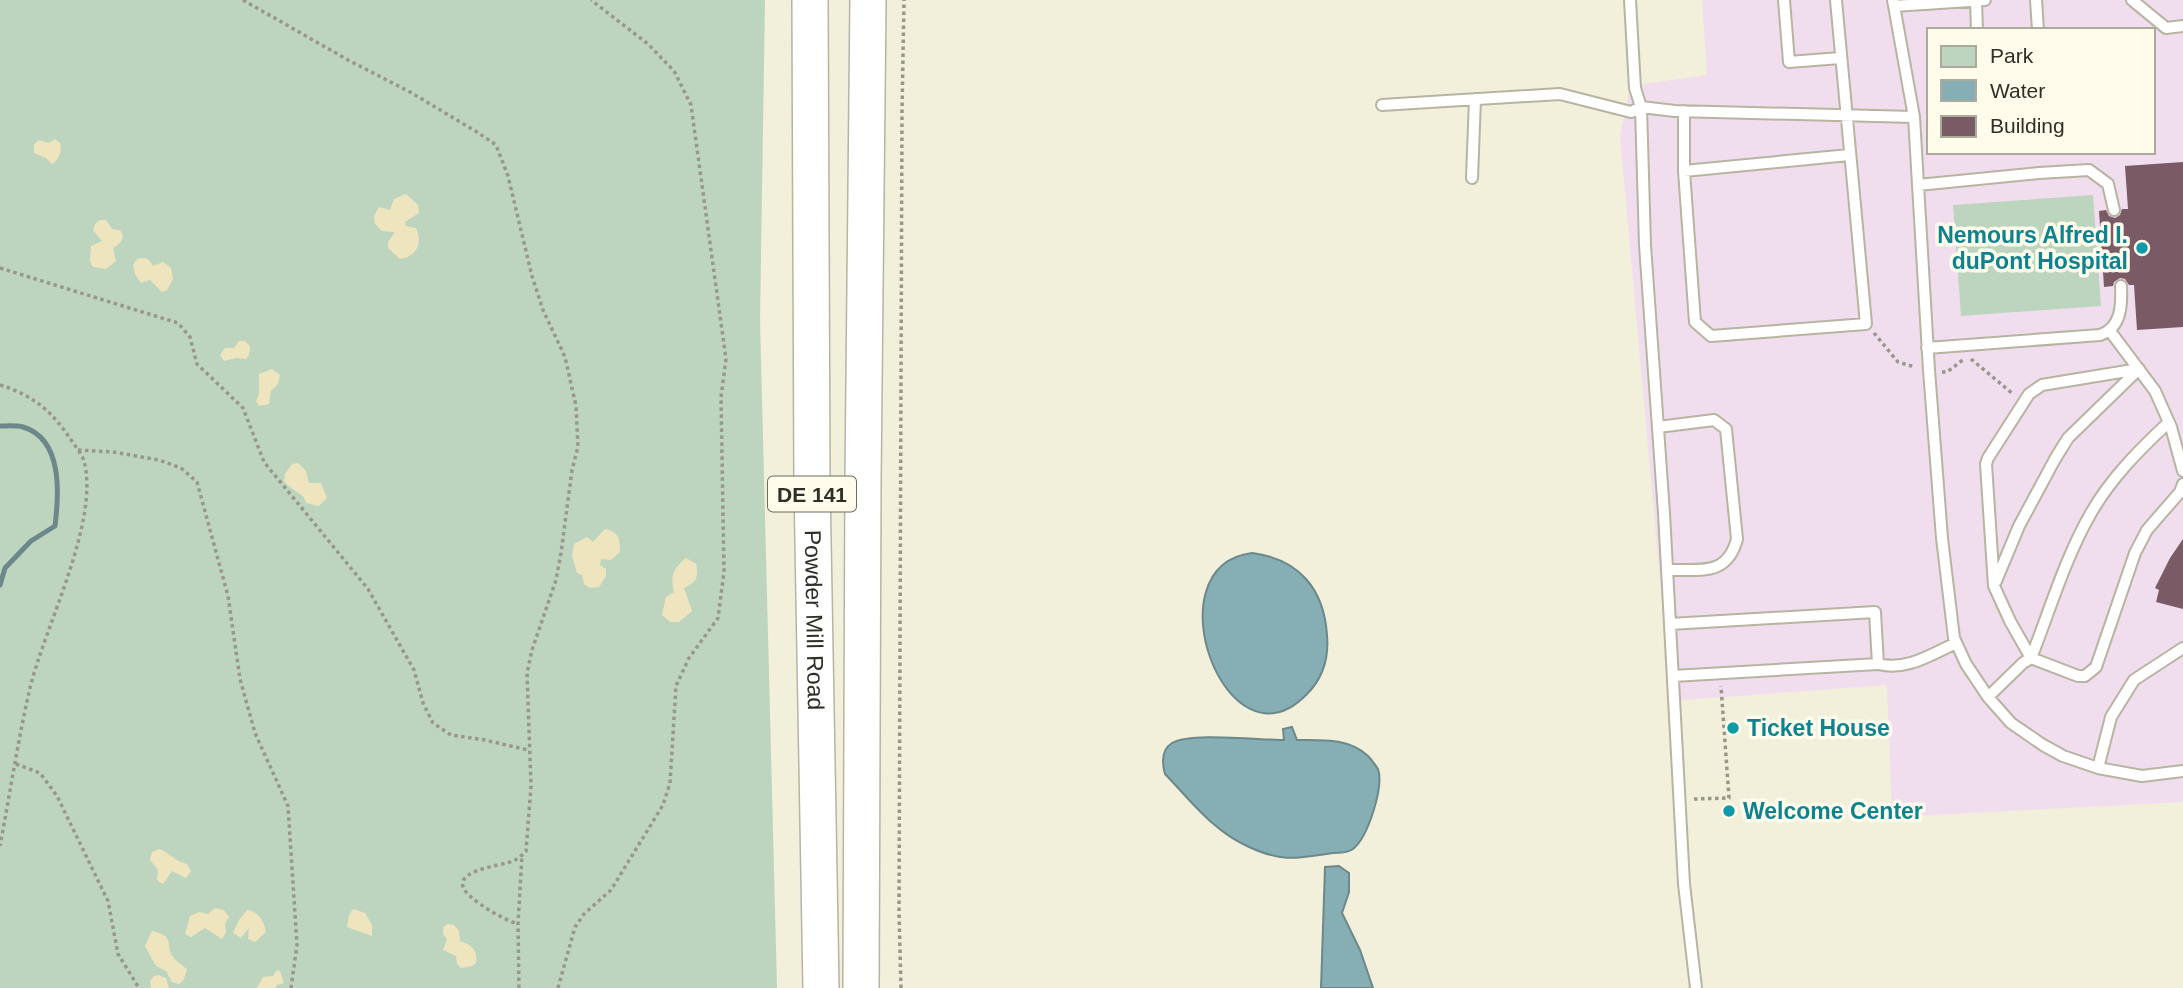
<svg xmlns="http://www.w3.org/2000/svg" width="2183" height="988" font-family="Helvetica,sans-serif">
<style>
.medical{fill:#f0deef;fill-rule:evenodd}
.green{fill:#bdd5bf}
.sand{fill:#eee5bf}
.water{fill:#86afb5;stroke:#6c888a;stroke-width:2}
.lines{fill:none;stroke-linecap:round;stroke-linejoin:round}
.stream{stroke:#6c888a;stroke-width:5}
.building{fill:#7a5a64}
.service-casing{stroke:#b7b4a1;stroke-width:14}
.trunk-casing{stroke:#b7b4a1;stroke-width:38}
.path{stroke:#999789;stroke-width:3.5;stroke-dasharray:3.5 3.5;stroke-linecap:butt}
.service{stroke:#fff;stroke-width:10}
.trunk{stroke:#fff;stroke-width:35}
.culture-dot{fill:#0f9aa8;stroke:#fffcec;stroke-width:2.5}
.labels{text-anchor:middle;dominant-baseline:central;stroke-width:7;stroke-linejoin:round;paint-order:stroke}
.shield{fill:#fffcec;stroke:#6d6c62;stroke-width:2}
.shield-label{font-size:21px;font-weight:bold;fill:#2f2e27}
.culture-label{font-size:23px;font-weight:bold;fill:#0d838f;stroke:#fffcec;text-anchor:start}
.street-label{font-size:23px;fill:#2f2e27;stroke:#fffcec}
</style>
<rect width="100%" height="100%" fill="#f2efdb"/>
<!-- medical -->
<path class="medical" d="M1702,0h481v802l-291,15 -5,-132 -216,16 -51,-564 10,-51 77,-11zM1929,30h224v122h-224z"/>
<!-- green -->
<path class="green" d="M0,0h765l-5,320 17,668h-777z
M2093,195l8,111 -140,10 -8,-111z"/>
<!-- sand -->
<path class="sand" d="M55,139l5,4c2,8 -1,17 -8,21l-6,-6 -12,-5v-8l4,-5 11,3z
M406,194l12,11 1,8 -14,9 1,4 10,2c7,14 1,29 -16,31l-12,-11v-6l7,-10 -13,-1 -7,-7 -1,-8 5,-9 11,3 4,-11z
M100,220h6l6,9 8,1c6,9 1,13 -7,18l3,13 -10,8 -13,-2 -3,-6 1,-15 11,-5 -9,-11 2,-6z
M142,258l6,1 5,7 10,-4 8,6 2,11 -6,11 -5,2 -12,-12 -9,3 -6,-9 -2,-9 4,-6z
M239,341h6l5,5 -1,9 -3,4 -10,-1 -12,3 -4,-6 5,-7h9z
M272,369l8,6 -2,9 -7,7 -2,13 -10,2 -3,-5 3,-7v-20z
M298,463l8,8 3,12h12l6,15 -8,8 -13,-3c-1,-10 -16,-13 -22,-22l1,-7 7,-10z
M605,529c15,3 15,11 15,23l-9,8 -10,-1 -1,6 6,4v7l-7,11 -9,1 -6,-4 -2,-9 -5,-2 -5,-18 2,-11 13,-7 6,5z
M686,558l10,6c3,13 0,19 -12,24l8,23 -13,11h-9l-8,-7 4,-18 8,-5c-4,-15 -1,-24 12,-34z
M159,849c12,4 13,11 28,15l4,7 -5,7 -14,-7 -9,13 -4,-2 -2,-3 1,-9 -8,-10 2,-8z
M215,908l9,2 5,7 -4,6 1,9 -4,7 -17,-11 -14,9 -6,-3 5,-18 9,-4 9,2z
M353,909l12,4 7,12v11l-25,-9 2,-12z
M247,910c12,1 17,12 19,22l-11,10 -7,-3 1,-11 -8,10 -8,-5 6,-13z
M448,924l6,1 5,6 1,10c12,4 18,9 16,22l-4,3 -11,2 -4,-4 -1,-8 -13,-6 4,-11 -4,-5v-7z
M152,931c25,6 12,13 21,26 4,5 10,8 14,13l-4,11 -4,3 -7,-2 -6,-11 -10,-5 -11,-20z
M277,970l3,1 4,12 -7,2 -2,3h-18l6,-11 10,-1z
M158,975l8,3 3,10h-18l-1,-7 4,-5z"/>
<!-- water -->
<path class="water" d="M1252,553c47,6 72,36 75,82 2,23 -4,43 -20,59 -80,83 -158,-128 -55,-141z
M1292,727l5,13c25,0 52,-2 71,16 3,3 8,10 10,13 6,18 -10,68 -25,80 -7,5 -13,3 -20,4 -35,5 -49,10 -84,-6 -35,-15 -58,-46 -84,-73 -3,-11 -4,-24 7,-31 18,-11 87,-3 112,-3l-1,-11z
M1339,866l10,7v19l-7,21 18,37 13,38h-52l4,-121z"/>
<g class="lines">
<!-- stream -->
<path class="stream" d="M0,426c7,0 16,-1 23,1 40,12 36,67 32,99l-24,15 -26,27 -5,17"/>
</g>
<!-- building -->
<path class="building" d="M2183,162v165l-46,3 -3,-45h-5l-4,-6 -5,-1 -6,4 -1,4 -9,1 -5,-76 7,-1 3,6 6,2 5,-3 2,-6h6l-3,-43z
M2183,539v70l-27,-7 3,-12 -4,-2 15,-30z"/>
<g class="lines">
<defs>
<path id="service" d="M1630,0l5,88 6,19 4,138 19,268 20,371 12,104
M1784,0l5,62 51,-4
M1893,0l21,117 15,253 13,168 12,100 12,26 22,33 23,26 32,22 20,11 35,12 44,8 41,-5
M2036,0l2,30
M2132,0l34,28 17,-2
M1976,1l1,29
M1894,6l91,-6
M1382,105l178,-11 71,18 10,-5 34,4 239,6
M1684,111v60l11,151 16,14 155,-12 -30,-324
M1684,171l165,-16
M1472,178l3,-79
M1918,185l121,-12 50,-3 19,14 6,26
M2110,331l45,60 16,36 12,44
M1927,348l173,-13c21,-7 22,-29 21,-49
M1658,427l56,-7 12,9 11,110c-10,38 -37,30 -70,31
M1996,581l23,-55 36,-67 13,-21 71,-69
M1670,624l205,-12 3,52
M2031,658l-21,-37 -16,-35 -8,-122 2,-6 41,-64 13,-9 97,-16
M2031,658c19,-48 34,-100 60,-145 20,-35 49,-64 78,-91
M1673,676l205,-12c29,7 52,-9 78,-21
M1988,697l35,-34 8,-5 47,18h7l11,-9 39,-114 12,-23 33,-38 3,-8
M2098,768l13,-51 23,-37 49,-32"/>
<g id="trunk">
<path id="s1" d="M810,0l2,484 9,504"/>
<path d="M861,988l2,-508 5,-480"/>
</g>
</defs>
<!-- service casing -->
<use href="#service" class="service-casing"/>
<!-- trunk casing -->
<use href="#trunk" class="trunk-casing"/>
<!-- path -->
<path class="path" d="M243,0l105,60 62,32 67,40 19,13 12,31 24,100 11,34 22,47 11,49 2,41 -6,23 -11,83 -5,27 -24,70 -5,23 4,113 -5,65c-4,4 -8,8 -13,10 -12,5 -71,10 -43,35 12,11 33,23 48,28
M0,268l178,55 12,14 7,27 46,44 21,54 104,127 46,81 9,33 10,20 18,12 34,5 43,10
M1874,333l24,29 17,5
M1971,359l42,35
M1942,372h5l17,-13
M0,385c35,11 53,27 73,58 4,5 9,12 11,18 16,60 -39,165 -54,227 -12,52 -20,105 -30,158
M78,450l35,2 46,8 22,8 16,14 31,114 12,83 15,54 33,73 9,139 -6,43
M16,764l24,9 17,23 51,105 10,53 21,34
M1694,799l35,-1 -8,-112
M519,988l-1,-64 4,-69
M558,988l17,-61 9,-13 27,-24 52,-85 7,-22 6,-97 13,-28 29,-40 6,-46 -3,-175 5,-38 -35,-254 -17,-34 -26,-27 -57,-44
M901,988l-2,-76 3,-800 2,-112"/>
<!-- service -->
<use href="#service" class="service"/>
<!-- trunk -->
<use href="#trunk" class="trunk"/>
</g>
<!-- markers -->
<g class="culture-dot">
<circle cx="2142" cy="248" r="7"/>
<circle cx="1733" cy="728" r="7"/>
<circle cx="1729" cy="811" r="7"/>
</g>
<g class="labels">
<!-- shield labels -->
<rect class="shield" x="768" y="476.5" width="88" height="35" rx="5"/>
<g class="shield-label">
<text x="812" y="494">DE 141</text>
</g>
<!-- culture labels -->
<g class="culture-label">
<text x="2128" y="235" text-anchor="end">Nemours Alfred I.<tspan x="2128" dy="26">duPont Hospital</tspan></text>
<text x="1747" y="728">Ticket House</text>
<text x="1743" y="811">Welcome Center</text>
</g>
<!-- street labels -->
<g class="street-label">
<text stroke="none"><textPath href="#s1" startOffset="620">Powder Mill Road</textPath></text>
</g>
</g>
<!-- legend -->
<rect x="1927" y="28" width="228" height="126" fill="#fffcec" stroke="#acaa9d" stroke-width="2"/>
<rect x="1941" y="46" width="35" height="21" fill="#bdd5bf" stroke="#acaa9d" stroke-width="2"/>
<text x="1990" y="63" font-size="21" fill="#2f2e27">Park</text>
<rect x="1941" y="80" width="35" height="21" fill="#86afb5" stroke="#acaa9d" stroke-width="2"/>
<text x="1990" y="98" font-size="21" fill="#2f2e27">Water</text>
<rect x="1941" y="116" width="35" height="21" fill="#7a5a64" stroke="#acaa9d" stroke-width="2"/>
<text x="1990" y="133" font-size="21" fill="#2f2e27">Building</text>
</svg>
